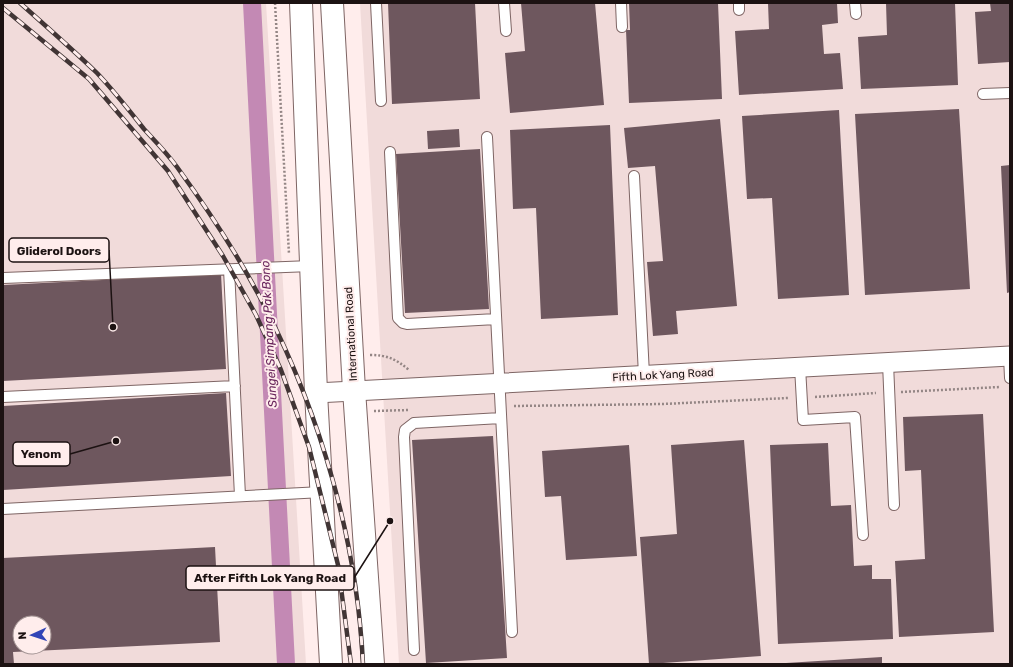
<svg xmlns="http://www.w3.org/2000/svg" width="1013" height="667" font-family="Rubik,sans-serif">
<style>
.built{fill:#f1dbda;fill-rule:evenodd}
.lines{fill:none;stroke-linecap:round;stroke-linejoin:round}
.canal{stroke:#c389b4;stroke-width:18}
.building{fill:#6e575e;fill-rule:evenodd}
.lane-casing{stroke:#7e6564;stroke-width:12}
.street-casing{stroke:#7e6564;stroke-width:21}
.secondary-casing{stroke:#7e6564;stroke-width:24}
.path{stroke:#948685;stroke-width:2.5;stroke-dasharray:2 2;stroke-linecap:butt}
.lane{stroke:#fff;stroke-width:10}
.street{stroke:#fff;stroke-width:19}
.secondary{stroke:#fff;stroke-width:22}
.rail-casing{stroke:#413535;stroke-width:4.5}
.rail{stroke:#ffedec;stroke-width:3;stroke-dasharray:9;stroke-linecap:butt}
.labels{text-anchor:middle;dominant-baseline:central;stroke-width:4;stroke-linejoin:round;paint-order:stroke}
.street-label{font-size:11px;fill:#1c1212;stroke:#ffedec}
.water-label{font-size:12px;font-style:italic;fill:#68245b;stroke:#ffedec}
.leader{fill:none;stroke:#1c1212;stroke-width:1.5}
.callout-dot{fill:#1c1212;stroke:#ffedec;stroke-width:1.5}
.callout{fill:#ffedec;stroke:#1c1212;stroke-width:1.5}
.callout-label{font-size:12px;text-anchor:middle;font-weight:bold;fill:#1c1212}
</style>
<rect width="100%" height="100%" fill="#ffedec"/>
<!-- built -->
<path class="built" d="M3,3h263l40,661h-303zM20,623h24v24h-24z
M360,3h650v661h-611z"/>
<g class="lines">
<!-- canal -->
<path class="canal" d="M252,3l34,661"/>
</g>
<!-- building -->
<path class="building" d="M388,3h87l5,96 -88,5z
M521,3h74l9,102 -94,8 -5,-60 20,-2z
M629,3h89l4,96 -93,4 -3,-73h4z
M768,3h69l1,20 -16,2 2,29 16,-1 3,36 -104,6 -4,-64 34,-2z
M886,3h69l3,82 -97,4 -3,-52 29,-2z
M990,3h20v59l-32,2 -3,-52 16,-1z
M959,109l11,180 -105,6 -10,-181z
M839,110l10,185 -71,4 -6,-101 -25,1 -5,-83z
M720,119l17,187 -61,5 2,23 -25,2 -6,-74 16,-1 -8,-95 -27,2 -4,-40z
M610,125l8,190 -77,4 -5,-111 -23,1 -3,-79z
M459,129l1,18 -32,2 -1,-18z
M480,149l9,160 -84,4 -9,-159z
M1010,165v127l-3,1 -6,-127z
M221,274l5,95 -223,12v-96z
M226,393l5,83 -228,14v-84z
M983,414l11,218 -95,5 -4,-76 30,-2 -4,-89 -16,1 -2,-54z
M493,436l14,222 -81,5 -14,-223z
M744,440l17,216 -112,8 -9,-127 37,-3 -6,-89z
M828,443l3,63 20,-1 3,61 18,-1v14h19l2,60 -115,5 -8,-199z
M629,445l8,111 -71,4 -5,-64 -16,1 -3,-46z
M215,547l5,95 -207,10 1,12h-11v-106zM20,623h24v24h-24z
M882,657v7h-96v-1z"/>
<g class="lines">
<defs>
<path id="lane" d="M376,3l5,98
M504,3l2,28
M621,3l1,24
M739,3v7
M855,3l1,11
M983,94l27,-1
M487,137l25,495
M390,152l8,166 5,5 4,1 89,-5
M634,176l10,199
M229,269l11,227
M3,278l308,-12
M1009,356l1,22
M888,363l6,142
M800,367l3,53 52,-3 8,118
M3,397l232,-11
M3,509l319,-17
M414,650l-10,-213 1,-7 9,-7 87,-5"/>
<path id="street" d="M316,393l694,-37"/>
<path id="secondary" d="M301,3l15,390 15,271
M332,3l22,387 19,274"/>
</defs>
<!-- lane casing -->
<use href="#lane" class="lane-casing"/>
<!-- street casing -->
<use href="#street" class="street-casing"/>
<!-- secondary casing -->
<use href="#secondary" class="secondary-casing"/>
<!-- path -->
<path class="path" d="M275,3l14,251
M370,355c17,0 26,4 39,15
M901,392l99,-5
M815,397l61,-4
M514,406l149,-2 125,-6
M374,411l35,-1"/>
<!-- lane -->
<use href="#lane" class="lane"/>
<!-- street -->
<use href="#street" class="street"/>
<!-- secondary -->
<use href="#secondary" class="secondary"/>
<defs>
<path id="rail" d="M20,3c26,23 52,46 77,70 17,18 32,37 47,56 11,12 23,24 33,38 32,44 63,91 88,140 56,109 92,234 98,357
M3,8l86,71 79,92 55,85 33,59 25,55 28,77 29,118 13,99"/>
</defs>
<!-- rail casing -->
<use href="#rail" class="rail-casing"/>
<!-- rail -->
<use href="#rail" class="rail"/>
</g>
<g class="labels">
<!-- street labels -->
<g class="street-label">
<text transform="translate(351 334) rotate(-93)">International Road</text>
<text transform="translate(663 375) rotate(-3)">Fifth Lok Yang Road</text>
</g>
<!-- water labels -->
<g class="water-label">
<text transform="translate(269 334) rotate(-93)">Sungei Simpang Pak Bono</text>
</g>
</g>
<!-- callouts -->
<path class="leader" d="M113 327L109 250M116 441L70 454M390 521L354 578"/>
<g class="callout-dot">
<circle cx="113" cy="327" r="4"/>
<circle cx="116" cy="441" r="4"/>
<circle cx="390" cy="521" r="4"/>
</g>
<g class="callout">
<rect x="9" y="238" width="100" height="24" rx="4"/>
<rect x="13" y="442" width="57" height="24" rx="4"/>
<rect x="186" y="566" width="168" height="24" rx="4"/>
</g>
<g class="callout-label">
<text x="59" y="255">Gliderol Doors</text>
<text x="41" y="458">Yenom</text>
<text x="270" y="582">After Fifth Lok Yang Road</text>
</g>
<!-- border -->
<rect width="1013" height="667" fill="none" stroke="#1c1212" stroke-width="8"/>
<!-- north arrow -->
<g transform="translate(32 635) rotate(267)"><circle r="19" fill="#ffedec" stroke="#a49595"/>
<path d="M0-3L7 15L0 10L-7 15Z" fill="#3245b7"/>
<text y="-6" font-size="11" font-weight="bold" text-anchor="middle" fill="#1c1212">N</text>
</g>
</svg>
